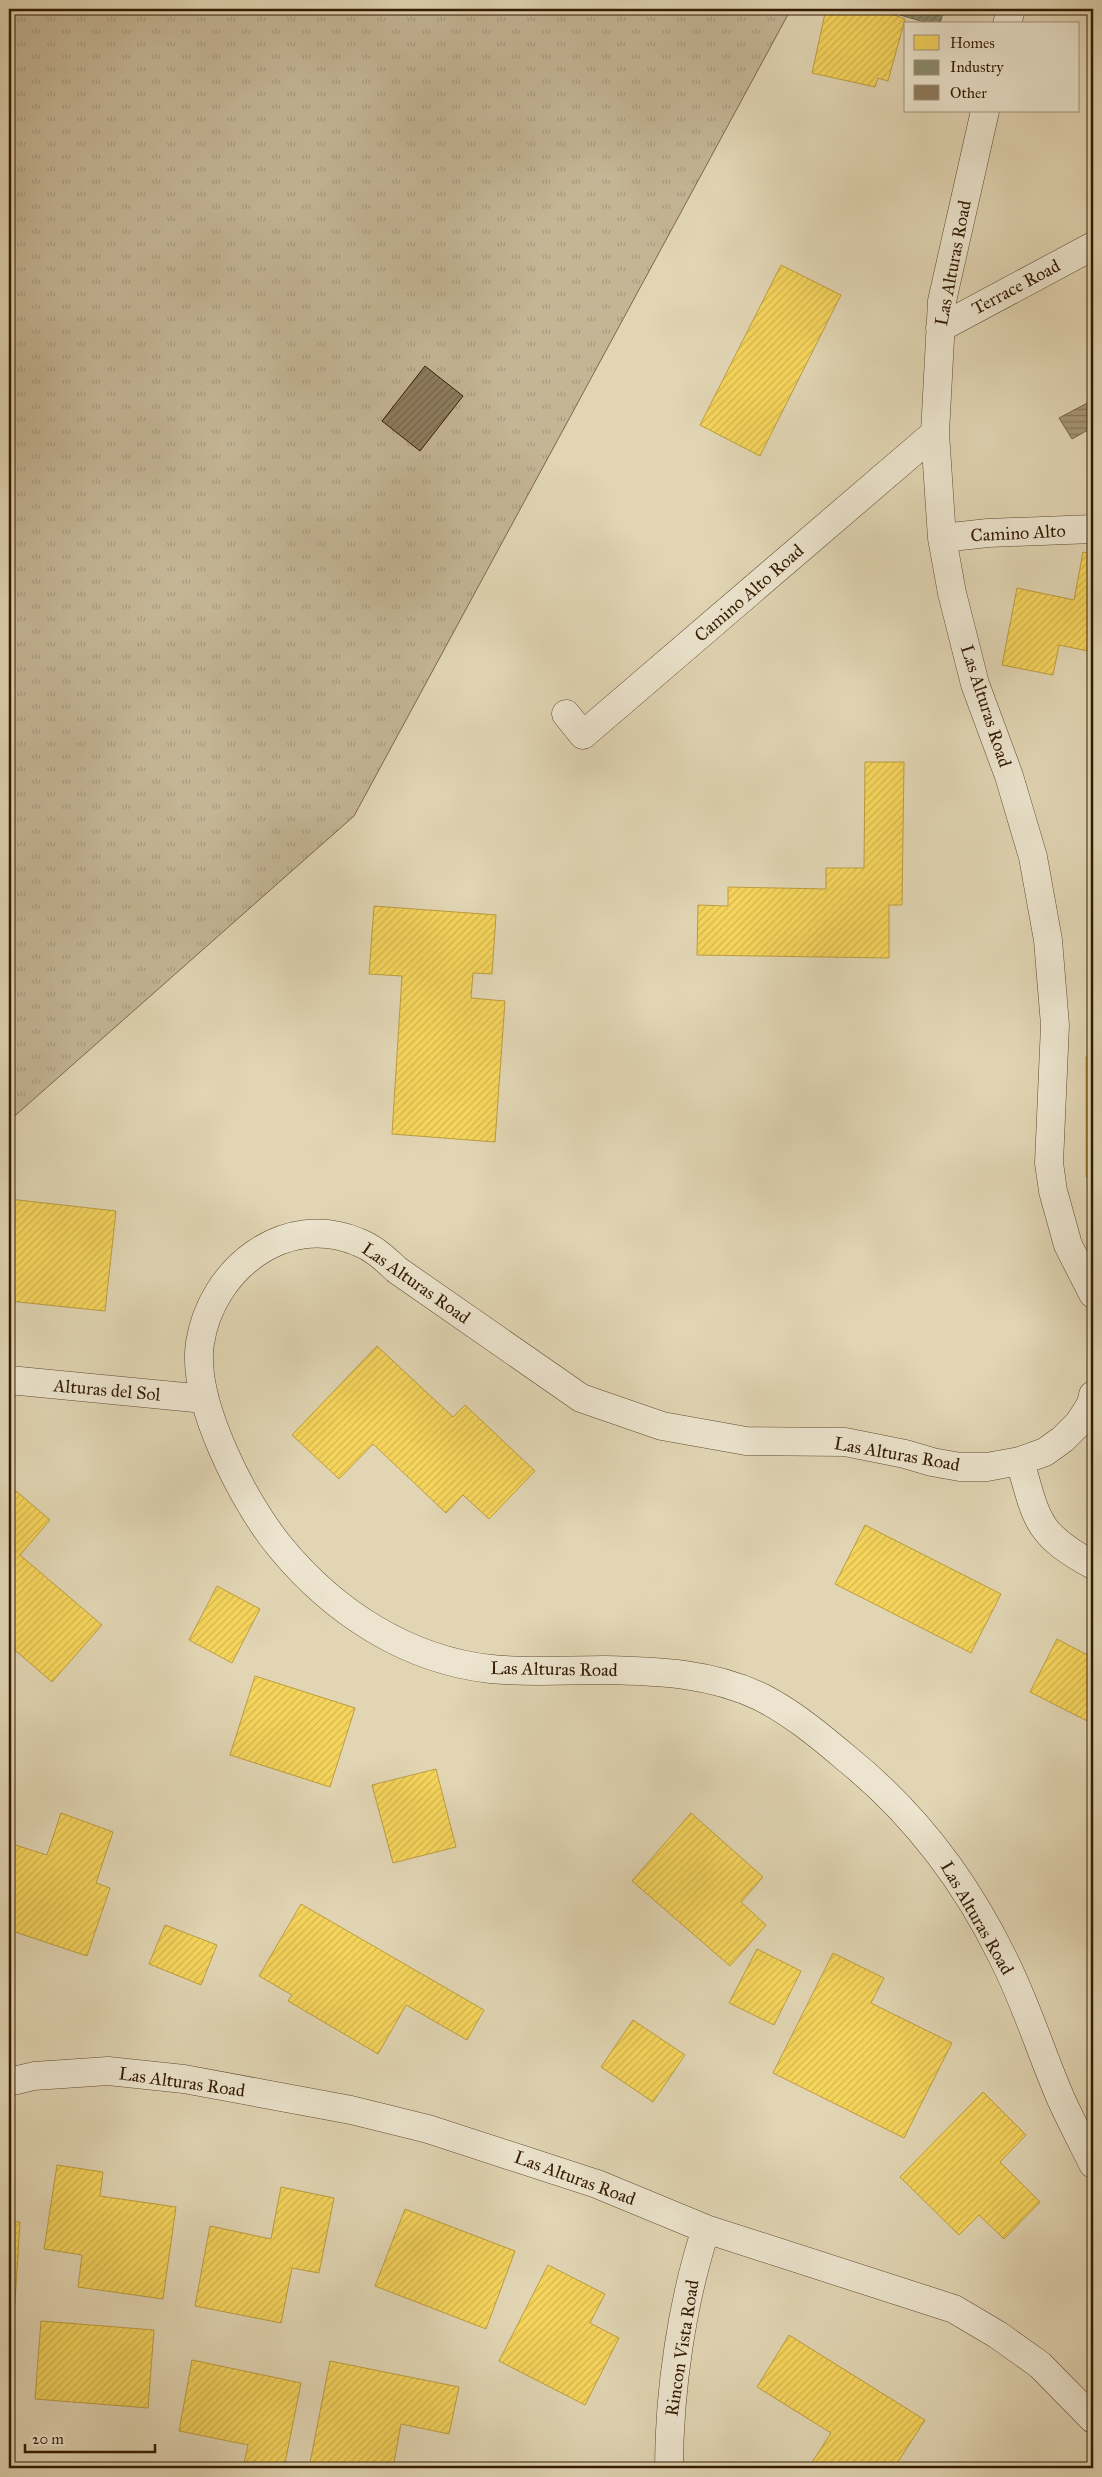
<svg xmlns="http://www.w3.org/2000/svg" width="1102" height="2477" font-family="'IM FELL Great Primer',serif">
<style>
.grass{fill:url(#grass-tufts);stroke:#7c684b}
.water{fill:url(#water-rules);stroke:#786547}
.homes{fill:url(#homes-hatch);stroke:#bc9d41}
.industry{fill:url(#industry-hatch);stroke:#726a4d}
.building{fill:url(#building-hatch);stroke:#341b01}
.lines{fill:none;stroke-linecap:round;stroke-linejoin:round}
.street-casing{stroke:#5f4a2e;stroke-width:29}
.street{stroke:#ece4ce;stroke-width:28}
.labels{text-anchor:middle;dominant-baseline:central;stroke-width:5;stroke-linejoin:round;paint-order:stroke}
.street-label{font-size:18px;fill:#341b01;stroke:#ece4ce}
</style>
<defs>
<pattern id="grass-tufts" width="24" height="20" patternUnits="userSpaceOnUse" patternTransform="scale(1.25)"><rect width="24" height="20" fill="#c4b595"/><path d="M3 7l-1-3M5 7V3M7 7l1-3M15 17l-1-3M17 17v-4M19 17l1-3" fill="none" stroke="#a99b7f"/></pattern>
<pattern id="water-rules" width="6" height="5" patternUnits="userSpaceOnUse" patternTransform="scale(1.25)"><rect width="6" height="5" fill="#a69676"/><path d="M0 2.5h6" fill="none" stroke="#887a5e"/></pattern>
<pattern id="homes-hatch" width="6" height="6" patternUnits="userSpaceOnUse" patternTransform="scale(1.25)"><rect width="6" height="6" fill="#f6d55c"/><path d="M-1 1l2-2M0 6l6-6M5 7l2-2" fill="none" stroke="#d4b64e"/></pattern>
<pattern id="industry-hatch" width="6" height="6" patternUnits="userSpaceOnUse" patternTransform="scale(1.25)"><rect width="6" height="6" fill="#8c8c6e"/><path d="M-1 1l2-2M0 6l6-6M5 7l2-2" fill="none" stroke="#737258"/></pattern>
<pattern id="building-hatch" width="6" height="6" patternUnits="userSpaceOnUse" patternTransform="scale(1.25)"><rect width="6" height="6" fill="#8e7c5e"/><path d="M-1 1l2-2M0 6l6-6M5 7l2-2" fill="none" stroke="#75654b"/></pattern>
</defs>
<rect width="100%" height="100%" fill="#e1d5b3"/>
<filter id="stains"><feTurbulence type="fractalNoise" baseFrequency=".004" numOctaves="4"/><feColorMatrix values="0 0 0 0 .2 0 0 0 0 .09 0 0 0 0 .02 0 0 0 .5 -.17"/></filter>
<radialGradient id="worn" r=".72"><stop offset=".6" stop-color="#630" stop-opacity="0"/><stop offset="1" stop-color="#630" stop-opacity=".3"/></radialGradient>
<!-- grass -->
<path class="grass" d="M9,9h782l-437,807 -345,305z"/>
<!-- water -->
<path class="water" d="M1093,400v27l-21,12 -13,-21z"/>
<!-- homes -->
<path class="homes" d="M826,9h52l27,10 -17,62 -10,-3 -3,9 -63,-14z
M781,265l60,30 -81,161 -60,-31z
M1083,552l10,2v98l-34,-7 -6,30 -51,-10 15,-77 57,12z
M865,762h39l-2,143h-13v53l-192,-3 1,-50 30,1v-19l98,2v-21h38z
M374,906l122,9 -4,59 -19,-1 -2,25 34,3 -10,141 -103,-8 10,-158 -33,-2z
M1086,1057h7v119l-7,1z
M9,1199l107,12 -11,100 -96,-10z
M377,1346l76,71 12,-12 70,66 -46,48 -26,-24 -17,18 -73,-69 -34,35 -47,-44z
M9,1485l41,35 -30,35 82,70 -50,57 -43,-37z
M865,1525l136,69 -30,59 -136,-69z
M217,1586l43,23 -28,54 -43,-23z
M1057,1639l36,19v66l-63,-32z
M255,1676l100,32 -25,79 -100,-32z
M436,1769l20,78 -63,16 -21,-78z
M61,1813l52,19 -17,51 14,5 -23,68 -78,-26v-87l38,12z
M691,1813l72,64 -22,25 25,23 -36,41 -98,-85z
M301,1904l183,106 -17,30 -61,-35 -28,49 -90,-53 4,-6 -33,-19z
M165,1925l52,20 -16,40 -52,-21z
M757,1949l44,22 -27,54 -45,-22z
M833,1953l51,25 -13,25 81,40 -48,95 -131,-65z
M633,2020l52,35 -32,47 -52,-35z
M983,2092l43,43 -26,27 40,40 -36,37 -25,-24 -20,20 -59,-58z
M57,2165l46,7 -3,24 76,11 -13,92 -85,-12 4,-32 -38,-6z
M281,2187l53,11 -15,75 -27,-5 -11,55 -86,-17 15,-80 61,13z
M405,2209l110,42 -29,78 -111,-43z
M9,2222h11l-11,176z
M548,2265l57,29 -15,29 29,15 -34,67 -86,-44z
M41,2321l113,9 -6,78 -113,-9z
M789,2335l136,85 -31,48 -85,-1 22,-34 -74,-46z
M192,2360l109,23 -17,85h-41l5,-23 -69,-14z
M330,2361l129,26 -10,47 -48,-10 -8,44h-84z"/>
<!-- industry -->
<path class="industry" d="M902,9h42l-4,15h-9l-31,-9z"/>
<!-- building -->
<path class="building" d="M425,366l38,30 -43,55 -38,-30z"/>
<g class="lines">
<defs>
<path id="street" d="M1007,24l4,-15
M985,111l-43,190 -7,132 7,105 10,55 23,91 34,92 24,81 15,83 7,85 -6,138 4,28 15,54 25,49
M940,328l153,-82
M942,538l46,-5 105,-4
M566,714l17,21 352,-302
M9,1380l196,19
M1093,1395l-2,9 -12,19 -16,16 -18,13 -25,9 -33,6h-27l-28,-5 -27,-8 -60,-12 -99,-1 -84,-15 -81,-28 -184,-128c-12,-11 -23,-22 -39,-28 -74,-31 -147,28 -158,101 -9,58 44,161 81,205 53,64 126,112 210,121 37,4 76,1 113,1 54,1 107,3 157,27 31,16 58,38 85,61 67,54 119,122 157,200 23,45 38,95 58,141 10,22 21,43 32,65
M1020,1461c17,59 16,73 73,104
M9,2082l25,-6 74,-5 76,8 167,31 77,19 169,55 109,45 248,80 44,26 42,30 53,54
M669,2468c0,-76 13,-167 37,-239"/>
</defs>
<!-- street casing -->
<use href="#street" class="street-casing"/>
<!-- street -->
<use href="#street" class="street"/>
</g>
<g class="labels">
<!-- street labels -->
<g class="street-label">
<text transform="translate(953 263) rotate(-79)">Las Alturas Road</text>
<text transform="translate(1016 287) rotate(-28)">Terrace Road</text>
<text transform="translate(1018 533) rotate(-3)">Camino Alto</text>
<text transform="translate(749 593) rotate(-41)">Camino Alto Road</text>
<text transform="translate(986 706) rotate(72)">Las Alturas Road</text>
<text transform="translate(416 1283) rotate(35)">Las Alturas Road</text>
<text transform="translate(107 1390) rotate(5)">Alturas del Sol</text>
<text transform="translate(897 1454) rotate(10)">Las Alturas Road</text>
<text transform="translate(554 1669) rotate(1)">Las Alturas Road</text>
<text transform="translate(977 1918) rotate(60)">Las Alturas Road</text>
<text transform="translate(182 2082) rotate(8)">Las Alturas Road</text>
<text transform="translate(575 2178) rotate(20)">Las Alturas Road</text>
<text transform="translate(682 2348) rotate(-81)">Rincon Vista Road</text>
</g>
</g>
<!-- margin -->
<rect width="1102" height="2477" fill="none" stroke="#e1d5b3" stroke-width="30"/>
<rect x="10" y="10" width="1082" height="2457" fill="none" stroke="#341b01" stroke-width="2.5"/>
<rect x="15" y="15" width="1072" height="2447" fill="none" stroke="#341b01"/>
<!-- legend -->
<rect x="904" y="22" width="175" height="90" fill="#ece4ce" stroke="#a2947c"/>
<rect x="914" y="35" width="25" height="15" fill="#f6d55c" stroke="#a2947c"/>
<text x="950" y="48" font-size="15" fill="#341b01">Homes</text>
<rect x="914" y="60" width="25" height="15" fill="#8c8c6e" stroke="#a2947c"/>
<text x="950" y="72" font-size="15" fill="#341b01">Industry</text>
<rect x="914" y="85" width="25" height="15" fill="#8e7c5e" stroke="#a2947c"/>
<text x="950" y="98" font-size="15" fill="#341b01">Other</text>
<!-- scale -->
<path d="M25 2444v8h130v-8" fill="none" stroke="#341b01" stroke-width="2.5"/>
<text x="32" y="2444" font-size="15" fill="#341b01" stroke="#ece4ce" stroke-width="4" paint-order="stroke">20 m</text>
<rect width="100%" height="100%" filter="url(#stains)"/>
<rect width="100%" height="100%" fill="url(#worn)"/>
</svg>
